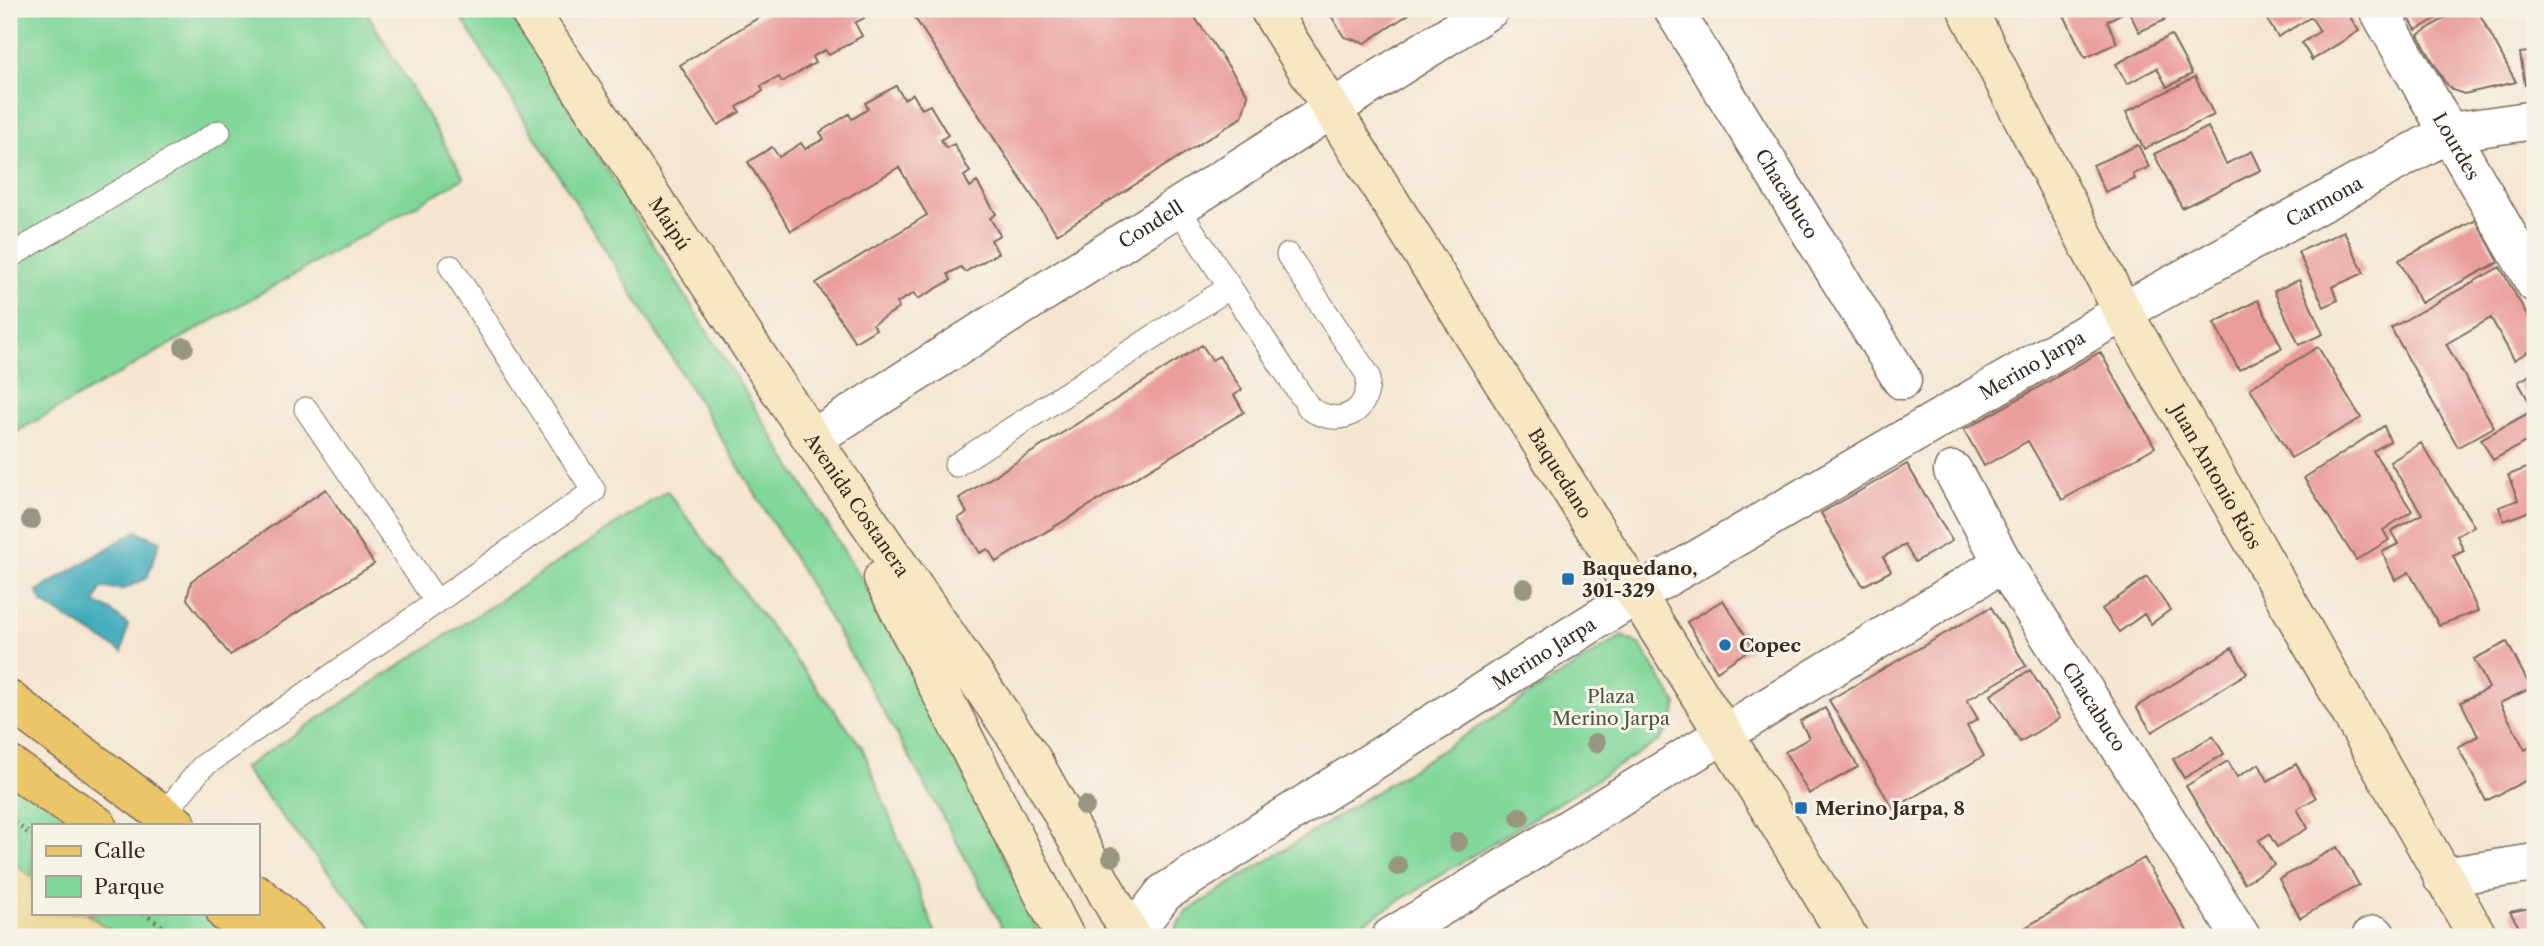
<svg xmlns="http://www.w3.org/2000/svg" width="2544" height="946" font-family="'Libre Caslon Text',serif">
<style>
.green{fill:#81d79a;stroke:#5e805c;stroke-width:2}
.sand{fill:#eeda9e;stroke:#94825e;stroke-width:2}
.water{fill:#3caabb;stroke:#3c6a6c;stroke-width:2}
.building{fill:#ea9d9b}
.lines{fill:none;stroke-linecap:round;stroke-linejoin:round}
.service-casing{stroke:#7c6c5d;stroke-width:25}
.minor-casing{stroke:#7c6c5d;stroke-width:41}
.tertiary-casing{stroke:#7c6c5d;stroke-width:41}
.secondary-casing{stroke:#7c6c5d;stroke-width:41}
.primary-casing{stroke:#7c6c5d;stroke-width:41}
.path{stroke:#7c6c5d;stroke-width:4.5;stroke-dasharray:2 5;stroke-linecap:butt}
.service{stroke:#fff;stroke-width:23}
.minor{stroke:#fff;stroke-width:38}
.tertiary{stroke:#fff;stroke-width:38}
.secondary{stroke:#f7e8c3;stroke-width:38}
.primary{stroke:#ecc569;stroke-width:38}
.tree{fill:#989680}
.poi-dot{fill:#1f6fb2;stroke:#f7f3e8;stroke-width:2.5}
.labels{text-anchor:middle;dominant-baseline:central;stroke-width:6;stroke-linejoin:round;paint-order:stroke}
.street-label{font-size:19px;fill:#3b2a1e;stroke:#f7f3e8}
.poi-label{font-size:19px;font-weight:bold;fill:#3b2a1e;stroke:#f7f3e8;text-anchor:start}
.park-label{font-size:19px;fill:#4c553d;stroke:#f7f3e8}
</style>
<rect width="100%" height="100%" fill="#f7f3e8"/>
<filter id="ink" filterUnits="userSpaceOnUse"><feTurbulence type="fractalNoise" baseFrequency=".0143" numOctaves="2"/><feDisplacementMap in="SourceGraphic" scale="14" xChannelSelector="R" yChannelSelector="G"/><feConvolveMatrix kernelMatrix="1 2 1 2 8 2 1 2 1" color-interpolation-filters="sRGB"/></filter>
<filter id="wash" filterUnits="userSpaceOnUse"><feTurbulence type="fractalNoise" baseFrequency=".00686" numOctaves="4" result="noise"/><feDisplacementMap in="SourceGraphic" scale="28" xChannelSelector="R" yChannelSelector="G"/><feGaussianBlur stdDeviation="1.57" result="paint"/><feColorMatrix in="noise" values="0 0 0 0 0 0 0 0 0 0 0 0 0 0 0 0 0 1.4 0 .05"/><feComposite in="paint" operator="in"/></filter>
<g filter="url(#wash)">
<rect width="100%" height="100%" fill="#f5e6d2"/>
<!-- green -->
<path class="green" d="M9,9h356l99,169 -455,258z
M456,9h51l381,613 142,288 9,27h-34l-6,-16c-165,-313 -358,-611 -543,-912z
M667,491l195,256 75,190h-556l-138,-169z
M1622,636l18,9 37,60 -5,19 -13,17 -319,196h-166l2,-10 10,-15z
M9,761l83,64h-59v88h172l32,24h-228z"/>
<!-- sand -->
<path class="sand" d="M9,860l24,17v36h52l36,24h-112z"/>
<!-- water -->
<path class="water" d="M136,531l24,10 -13,37 -23,11 -23,-1 -6,14 16,9 17,14 -6,27 -79,-49 -6,-12z"/>
<g id="blocks">
<!-- building -->
<path class="building" d="M773,9h86l5,9 -9,5 7,13 -33,19 -4,-5 -13,7 3,6 -33,19 -3,-5 -18,9 2,5 -26,16 3,5 -22,13 -38,-60z
M909,9h280l59,86 -6,22 -185,117z
M1327,9h78l4,5 -44,29 -21,-6z
M2061,9h99l5,11 -26,12 -11,-22 -21,11 10,22 -32,15z
M2260,9h85l14,22 -47,29 -10,-17 18,-12 -9,-14 -33,20z
M2404,9h42l2,3 -32,18z
M2459,9h18l39,73 -52,12 -12,-4 -8,-9 -26,-46z
M2171,35l21,39 -25,13 -10,-19 -30,16 -11,-20z
M2535,51v32l-10,2 -5,-32z
M2195,77l19,38 -70,34 -18,-37z
M896,86l8,13 9,-5 9,15 8,-4 18,30 -7,5 5,8 8,-4 16,28 -6,4 6,11 7,-5 19,32 -6,4 10,17 -9,5 7,13 -33,19 -4,-5 -13,7 3,6 -33,19 -4,-6 -17,10 2,5 -26,16 3,5 -21,13 -39,-59 111,-68 -28,-48 -108,64 -43,-69 24,-15 7,10 22,-14 4,6 19,-10 -4,-7 29,-18 3,5 16,-10 -3,-6z
M2208,127l18,37 26,-13 9,19 -79,38 -28,-54z
M2138,145l11,22 -16,7 2,5 -30,13 -12,-27z
M2476,220l23,42 -78,41 -22,-43z
M2344,231l20,42 -32,14 6,13 -14,7 -26,-55z
M2500,267l35,62v19l-21,12 -23,-42 -45,26 48,83 -36,20 -67,-119z
M2299,280l24,54 -24,11 -25,-54z
M2258,300l24,48 -43,22 -25,-47z
M1202,345l10,15 7,-4 23,34 -8,5 10,17 -248,150 -8,-13 -8,4 -22,-35 9,-5 -8,-15z
M2318,347l43,71 -70,40 -41,-70z
M2100,352l55,95 -93,53 -34,-59 -44,25 -20,-36z
M2535,372v65l-42,23 -12,-21 53,-29 -16,-28z
M2384,426l6,15 -17,10 39,60 -29,19 6,10 -33,20 -52,-82z
M2421,443l53,83 -17,10 7,15 -11,5 25,55 -39,14 -30,-53 -14,8 -13,-28 16,-8 -7,-13 31,-17 -32,-52z
M1907,464l45,77 -37,21 -10,-17 -22,12 8,14 -28,15 -42,-73z
M2535,465v44l-31,12 -5,-14 19,-7 -10,-25z
M326,489l48,75 -144,91 -43,-56 4,-18z
M2147,577l23,33 -19,14 -7,-10 -25,18 -17,-23z
M1723,600l30,47 -36,24 -30,-49z
M1991,607l35,59 -59,34 11,19 -11,7 17,30 -91,53 -64,-109z
M2507,642l24,46 -31,15 25,47 8,-4 2,3v27l-49,25 -28,-54 20,-11 -17,-34 28,-14 -15,-29z
M2232,648l15,25 -95,59 -16,-25z
M2030,670l30,48 -40,24 -29,-47z
M1825,708l33,59 -49,27 -24,-42 24,-14 -9,-17z
M2213,736l11,18 -40,24 -11,-19z
M2228,761l9,16 22,-13 9,17 28,-17 20,34 -19,11 11,19 -31,19 -8,-13 -10,6 15,25 -30,18 -58,-97z
M2337,847l22,38 -59,33 -21,-39z
M2144,858l43,73 -10,6h-168z
M2535,907v30h-10l-15,-25z"/>
</g>
</g>
<g filter="url(#ink)">
<use href="#blocks" fill-opacity="0" stroke="#7c6c5d" stroke-width="2"/>
<g class="lines">
<defs>
<path id="service" d="M1177,207l133,202c32,19 60,4 58,-34l-80,-120
M9,257l210,-125
M306,409l130,192
M956,465l274,-178
M164,814l38,-47 392,-276 -143,-224"/>
<g id="minor">
<path id="s1" d="M1673,9l229,371"/>
<path id="s2" d="M2378,9l157,274"/>
<path id="s3" d="M812,439l678,-430"/>
<path id="s4" d="M1953,471l50,92 238,374"/>
<path d="M1724,734l279,-171"/>
<path d="M2371,937l5,-2"/>
</g>
<g id="tertiary">
<path d="M2442,877l93,-14"/>
<path id="s5" d="M1136,937l4,-13 24,-31 472,-298 487,-283 327,-180 85,-12"/>
<path d="M1391,937l333,-203"/>
</g>
<g id="secondary">
<path id="s6" d="M528,9l284,430 219,319 101,179"/>
<path id="s7" d="M1269,9l455,725 124,203"/>
<path id="s8" d="M1967,9l156,303 355,625"/>
<path d="M883,578l182,359"/>
</g>
<path id="primary" d="M9,700l168,125
M9,765l88,60
M257,894l50,43
M226,913l36,24"/>
</defs>
<!-- service casing -->
<use href="#service" class="service-casing"/>
<!-- minor casing -->
<use href="#minor" class="minor-casing"/>
<!-- tertiary casing -->
<use href="#tertiary" class="tertiary-casing"/>
<!-- secondary casing -->
<use href="#secondary" class="secondary-casing"/>
<!-- primary casing -->
<use href="#primary" class="primary-casing"/>
<!-- path -->
<path class="path" d="M9,819l24,17
M143,913l35,24"/>
<!-- service -->
<use href="#service" class="service"/>
<!-- minor -->
<use href="#minor" class="minor"/>
<!-- tertiary -->
<use href="#tertiary" class="tertiary"/>
<!-- secondary -->
<use href="#secondary" class="secondary"/>
<!-- primary -->
<use href="#primary" class="primary"/>
</g>
<!-- trees -->
<g class="tree">
<circle cx="184" cy="347" r="10"/>
<circle cx="31" cy="520" r="10"/>
<circle cx="1524" cy="588" r="10"/>
<circle cx="1596" cy="743" r="10"/>
<circle cx="1085" cy="806" r="10"/>
<circle cx="1520" cy="817" r="10"/>
<circle cx="1458" cy="842" r="10"/>
<circle cx="1112" cy="857" r="10"/>
<circle cx="1398" cy="866" r="10"/>
</g>
</g>
<!-- markers -->
<g class="poi-dot">
<rect x="1561" y="572" width="14" height="14" rx="3.5"/>
<circle cx="1725" cy="645" r="7"/>
<rect x="1794" y="801" width="14" height="14" rx="3.5"/>
</g>
<g class="labels">
<!-- street labels -->
<g class="street-label">
<text stroke="none"><textPath href="#s2" startOffset="158">Lourdes</textPath></text>
<text stroke="none"><textPath href="#s1" startOffset="217">Chacabuco</textPath></text>
<text stroke="none"><textPath href="#s5" startOffset="1404">Carmona</textPath></text>
<text stroke="none"><textPath href="#s6" startOffset="257">Maipú</textPath></text>
<text stroke="none"><textPath href="#s3" startOffset="401">Condell</textPath></text>
<text stroke="none"><textPath href="#s5" startOffset="1069">Merino Jarpa</textPath></text>
<text stroke="none"><textPath href="#s7" startOffset="548">Baquedano</textPath></text>
<text stroke="none"><textPath href="#s8" startOffset="530">Juan Antonio Ríos</textPath></text>
<text stroke="none"><textPath href="#s6" startOffset="595">Avenida Costanera</textPath></text>
<text stroke="none"><textPath href="#s5" startOffset="502">Merino Jarpa</textPath></text>
<text stroke="none"><textPath href="#s4" startOffset="275">Chacabuco</textPath></text>
</g>
<!-- poi labels -->
<g class="poi-label">
<text x="1582" y="568">Baquedano,<tspan x="1582" dy="22">301-329</tspan></text>
<text x="1739" y="645">Copec</text>
<text x="1815" y="808">Merino Jarpa, 8</text>
</g>
<!-- park labels -->
<g class="park-label">
<text x="1611" y="696">Plaza<tspan x="1611" dy="22">Merino Jarpa</tspan></text>
</g>
</g>
<!-- margin -->
<rect width="2544" height="946" fill="none" stroke="#f7f3e8" stroke-width="35"/>
<!-- legend -->
<rect x="32" y="824" width="228" height="91" fill="#f7f3e8" stroke="#aca397" stroke-width="2"/>
<rect x="46" y="846" width="35" height="10" fill="#ecc569" stroke="#aca397" stroke-width="2"/>
<text x="94" y="858" font-size="21" fill="#3b2a1e">Calle</text>
<rect x="46" y="876" width="35" height="21" fill="#81d79a" stroke="#aca397" stroke-width="2"/>
<text x="94" y="894" font-size="21" fill="#3b2a1e">Parque</text>
</svg>
